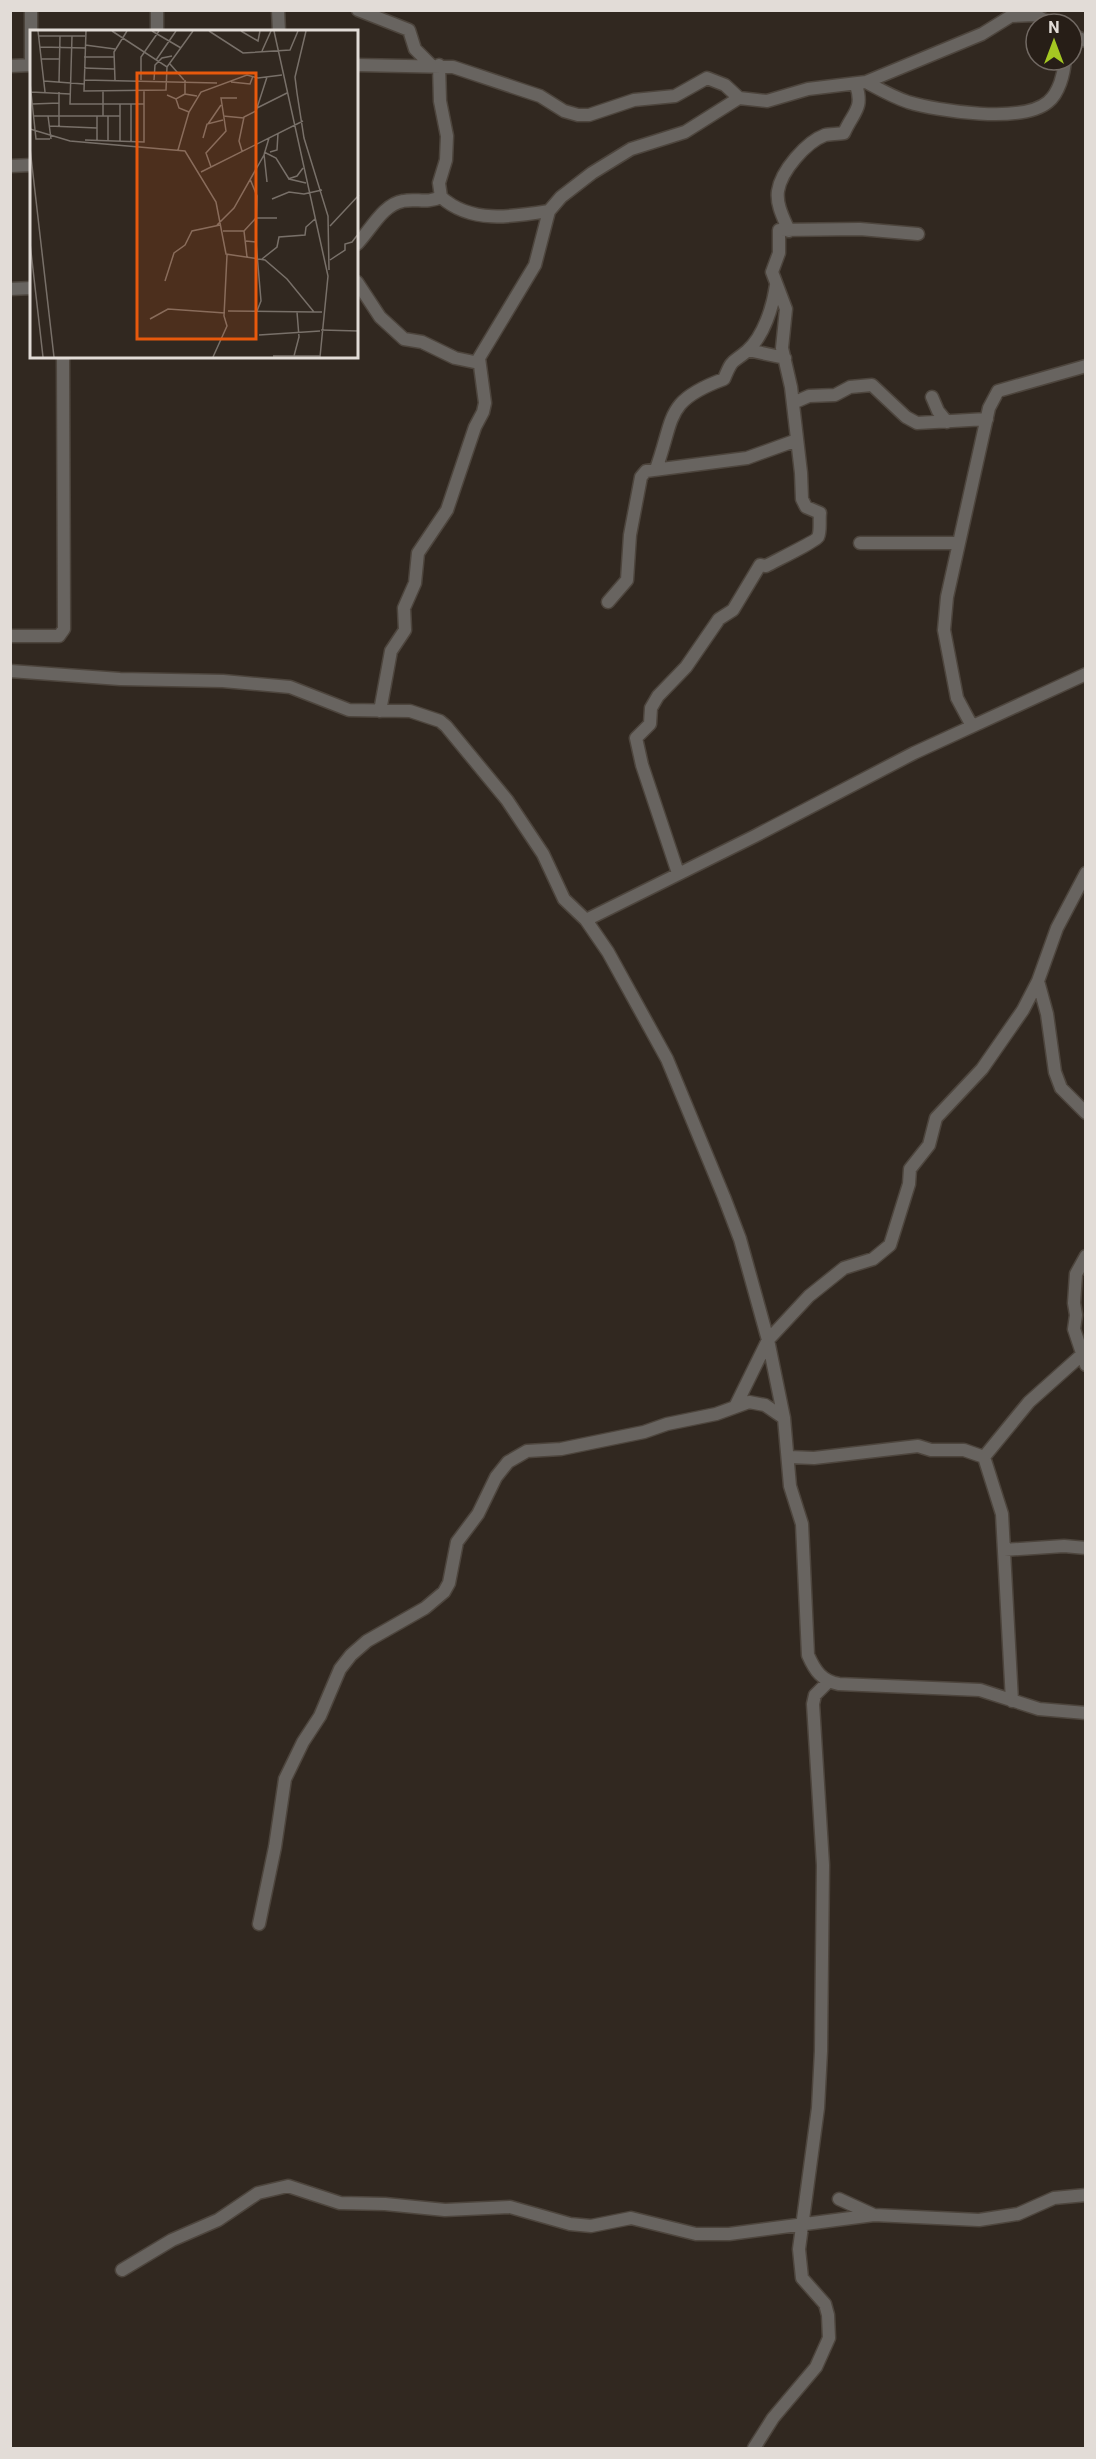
<svg xmlns="http://www.w3.org/2000/svg" width="1096" height="2459" font-family="Roboto,sans-serif">
<style>
.lines{fill:none;stroke-linecap:round;stroke-linejoin:round}
.minor-casing{stroke:#4d453d;stroke-width:15}
.minor{stroke:#686460;stroke-width:12}
.inset-road{fill:none;stroke:#787069;stroke-width:1.5}
.view{fill:#e8590c;fill-opacity:0.15;stroke:#e8590c;stroke-width:3}
.inset-edge{fill:none;stroke:#e2dcd7;stroke-width:3}
</style>
<rect width="100%" height="100%" fill="#312820"/>
<g class="lines">
<defs>
<path id="minor" d="M31,10v55
M157,10v22
M278,10l1,22
M358,10l51,20 6,19 16,16
M1072,35l14,6
M357,65l96,2 87,29 24,15 14,4h11l45,-15 41,-4 32,-18 18,7 14,13
M439,65l1,36 7,35 -1,24 -7,23 2,14c30,27 71,20 108,14
M10,66l22,-1
M866,82c13,7 27,15 42,20 30,9 114,22 140,0 11,-9 16,-28 17,-42
M10,166l22,-1
M789,231c-5,-12 -13,-26 -11,-40 3,-20 28,-49 47,-56 5,-1 13,-1 19,-2 9,-21 20,-24 12,-48
M357,244c13,-13 26,-40 46,-43 14,-3 23,3 38,-4
M357,282l23,35 24,22 18,3 33,16 24,5
M10,289l22,-1
M748,350l37,8
M932,397l6,14 9,11
M793,403l16,-7 26,-1 15,-8 22,-2 34,32 11,6 70,-4
M656,469c19,-52 8,-68 68,-90 9,-22 8,-15 23,-28 17,-15 26,-45 29,-66
M860,543h98
M608,602l19,-22 3,-45 11,-58 5,-6 101,-13 50,-18
M10,636h49l5,-7 -1,-272
M10,671l110,8 103,2 67,6 59,23 61,1 30,10 6,5 61,74 36,54 21,45 22,21 22,32 59,107 57,138 16,42 28,101 16,78 6,68 12,38 6,131c7,16 14,26 31,29l141,6 59,19 47,4
M380,711l11,-60 14,-21 -1,-22 11,-25 3,-30 29,-43 28,-83 8,-15 2,-9 -6,-45 56,-93 14,-54 12,-14 31,-24 39,-24 54,-17 54,-34 28,3 41,-12 58,-7 116,-48 29,-18 24,-1 17,9
M972,726l-15,-28 -13,-68 3,-33 42,-189 9,-17 88,-25
M678,873l-36,-108 -6,-27 14,-14 1,-16 7,-12 28,-29 33,-48 14,-9 27,-45 6,1c9,-5 50,-25 52,-29 3,-6 1,-17 2,-24l-14,-6 -4,-8 -1,-26 -10,-86 -9,-39 4,-39 -14,-37 7,-19v-23l81,-1 58,5
M586,920l169,-84 159,-83 172,-79
M1038,981l9,33 8,58 6,16 25,25
M1086,1256l-10,18 -2,29 2,12 -2,14 12,36
M736,1405l32,-65 41,-44 35,-28 29,-9 17,-14 19,-61 1,-15 19,-24 7,-27 46,-49 41,-59 15,-29 19,-53 29,-55
M789,1457l25,1 104,-12 13,4h33l20,7 18,57 10,187
M984,1457l45,-55 57,-51
M1004,1550l60,-4 22,2
M259,1924l16,-77 10,-68 18,-37 17,-26 20,-47 11,-14 16,-14 58,-33 19,-16 5,-9 8,-41 21,-28 18,-37 12,-15 19,-11 34,-2 83,-17 23,-8 49,-10 33,-12 16,3 19,13
M839,2199l35,16 105,5 39,-6 36,-16 32,-3
M122,2270l50,-30 46,-20 40,-27 30,-7 52,17 45,1 60,6 65,-3 60,17 21,2 40,-8 65,16h33l145,-19
M754,2448l19,-30 43,-51 13,-29 -1,-23 -3,-11 -23,-26 -3,-29 19,-141 3,-57 2,-186 -10,-161 2,-9 13,-13"/>
</defs>
<!-- minor casing -->
<use href="#minor" class="minor-casing"/>
<!-- minor -->
<use href="#minor" class="minor"/>
</g>
<!-- overview -->
<g transform="translate(30 30)">
<rect width="328" height="328" fill="#312820"/>
<path class="inset-road" d="M8,1l7,61M56,1l-2,60 82,-1 1,-23M82,1l55,36 26,-36M122,1l29,17M179,1l34,22 47,-3 8,-19M211,1l17,10 2,-10M244,1l54,245 -8,81M276,1l-11,46 2,16 7,45 24,78 1,54M8,6h47M42,6l-2,68h74M55,15l30,4M10,17l45,1M232,21l9,-20M54,27h30M11,29h19M126,30l20,-29M140,34l14,16M54,38l30,1M54,50l133,3M85,50l-1,-28 13,-21M111,50v-23l18,-26M124,50l1,-15 7,-7 10,-2M155,50v14l12,2M14,51l40,3M29,52l1,-46M201,52l19,2 3,-8M0,53l6,56h14M73,61v25M1,62l39,2M137,65l9,4 9,-5M146,69l3,9 10,4M2,74l27,-1M90,74v37M101,74v37M227,78l30,-15M4,86h86M18,86l3,23M67,86v24M78,86v25M193,86l21,2M178,94l13,-19M19,96l48,2M29,97v-35M0,99l40,12 115,10 31,51 10,52 39,6 22,19 27,33h8M173,108l4,-14 16,-4M55,110l59,2v-51M0,118l24,209M148,120l11,-38 12,-20 46,-17 11,3 24,-3M212,121l-3,-10 5,-24 12,-6 11,-34M234,122l12,6 13,21 17,4M240,122l7,-2 1,-17M234,124l3,28M181,137l-5,-14 20,-22 -5,-33h16M171,142l102,-51M220,149l7,17 -1,45M258,149l9,-3 6,-8M242,169l17,-7 15,2 18,-4M187,195l17,-17 30,-53 5,-17M300,196l29,-31M193,201h21l3,26M214,201l12,-13h21M216,211l10,1 5,59 -4,10M0,213l13,114M232,229l15,-12 2,-10 26,-2 1,-8 9,-8M300,230l15,-10v-6l7,-2 7,-9M135,251l9,-28 11,-8 7,-14 28,-6M198,281l86,1M267,282l2,25 -5,19h26M120,289l18,-10 57,4M291,300l38,1M229,305l61,-4M243,326h22M183,327l14,-31 -3,-10 3,-61"/>
<path class="view" d="M107,43h119v266h-119z"/>
<rect width="328" height="328" class="inset-edge"/>
</g>
<!-- border -->
<rect width="1096" height="2459" fill="none" stroke="#e2dcd7" stroke-width="24"/>
<!-- north arrow -->
<g transform="translate(1054 42)"><circle r="28" fill="#271e17" stroke="#726a64" stroke-width="1.5"/>
<path d="M0-4.5L10 22L0 15L-10 22Z" fill="#a5c822"/>
<text y="-9" font-size="16" font-weight="bold" text-anchor="middle" fill="#e2dcd7">N</text>
</g>
</svg>
